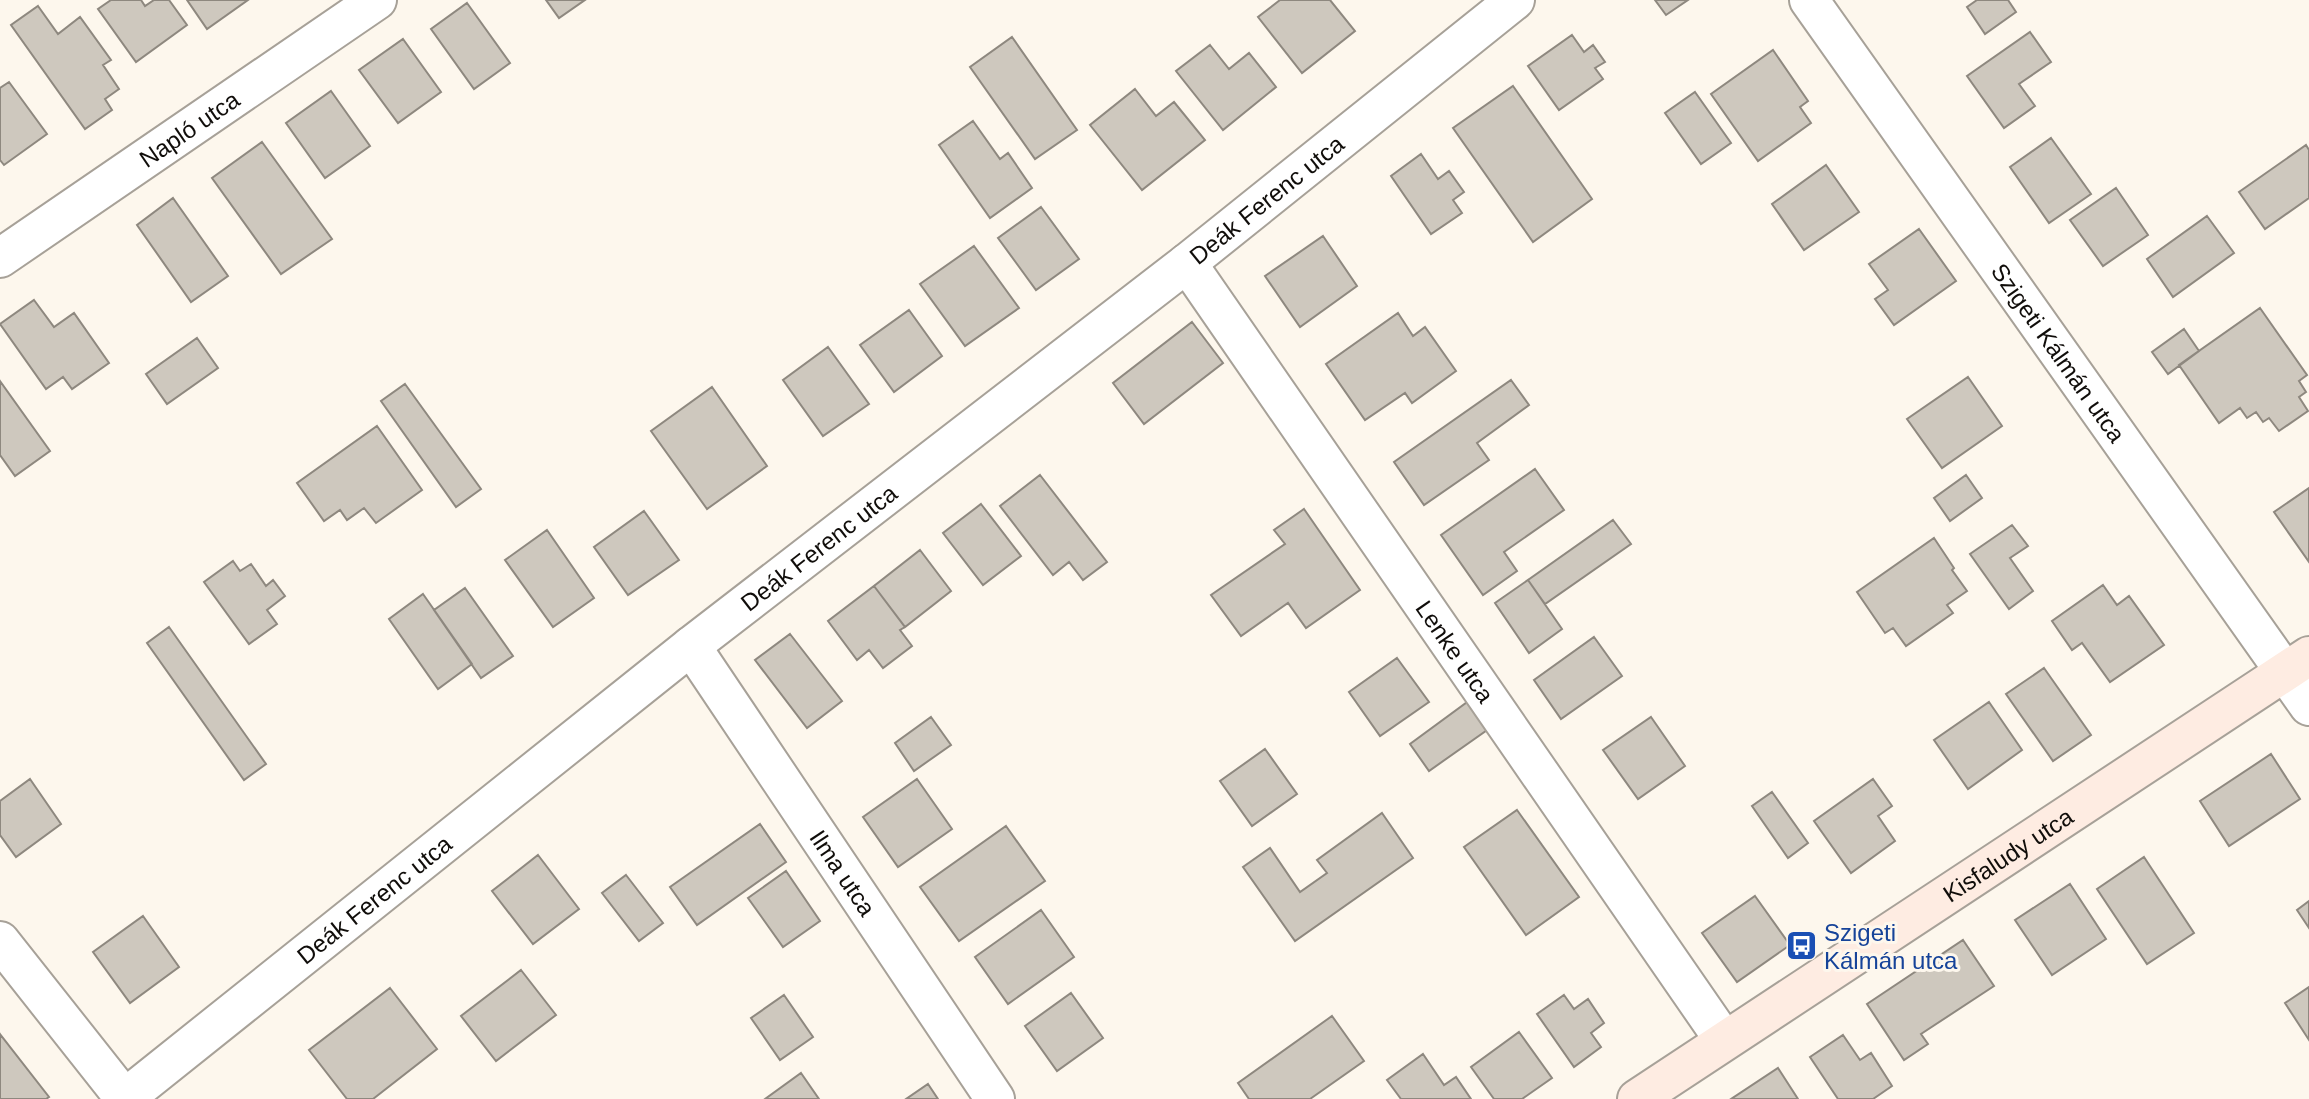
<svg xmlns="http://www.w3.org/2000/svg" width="2309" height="1099" font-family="Helvetica,sans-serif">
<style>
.building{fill:#cec8be;stroke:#8e887f;stroke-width:2}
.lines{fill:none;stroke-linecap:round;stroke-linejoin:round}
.street-casing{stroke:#a7a198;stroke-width:42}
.secondary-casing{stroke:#a7a198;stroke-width:42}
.street{stroke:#fff;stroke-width:38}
.secondary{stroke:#feece2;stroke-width:38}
.labels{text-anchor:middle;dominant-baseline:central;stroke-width:6;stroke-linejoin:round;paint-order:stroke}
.street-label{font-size:24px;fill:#100d0a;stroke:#fdf7ed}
.transit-label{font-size:24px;fill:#164399;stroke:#fdf7ed;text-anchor:start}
</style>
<rect width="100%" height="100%" fill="#fdf7ed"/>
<!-- building -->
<path class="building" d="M111,0h30l4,6 9,-6h15l18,25 -51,37 -38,-53z
M187,0h61l-41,29z
M546,0h39l-26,18z
M1280,0h50l25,31 -53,42 -44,-56z
M1655,0h33l-22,15z
M1977,0h31l8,12 -31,22 -18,-27z
M467,3l43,60 -36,26 -43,-60z
M38,6l20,28 22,-17 31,43 -8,5 16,24 -14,10 7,11 -27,19 -74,-104z
M2030,32l21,30 -32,22 16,22 -31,22 -37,-52z
M1572,35l12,17 9,-7 12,17 -10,6 8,11 -44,31 -31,-44z
M1012,37l65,93 -42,29 -65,-92z
M403,39l38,53 -43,31 -39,-53z
M1210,45l19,24 20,-16 27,34 -53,43 -47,-59z
M1773,50l35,51 -8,6 11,16 -53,38 -47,-67z
M9,82l38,52 -43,31 -4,-5v-72z
M1513,86l79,113 -59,43 -80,-114z
M1135,89l21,27 18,-14 31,38 -63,50 -52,-65z
M331,91l39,55 -45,32 -39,-55z
M1695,92l36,51 -30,21 -36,-51z
M973,121l27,38 8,-6 24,35 -42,30 -51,-73z
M2051,138l40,56 -42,29 -39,-56z
M262,142l70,97 -51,35 -69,-96z
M2306,145l3,5v48l-44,31 -26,-37z
M1421,154l17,25 11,-8 15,21 -11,8 9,13 -31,21 -40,-58z
M1826,165l33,47 -55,38 -32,-46z
M2116,188l32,47 -45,31 -33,-46z
M173,198l55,78 -37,26 -54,-77z
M1041,207l38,52 -43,31 -38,-52z
M2207,216l27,37 -61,44 -26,-38z
M1919,229l37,52 -62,44 -19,-26 13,-9 -19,-26z
M1323,236l34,50 -57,41 -35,-51z
M974,246l45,62 -54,38 -45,-62z
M34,300l20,27 20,-14 35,50 -37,26 -9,-12 -17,12 -46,-65z
M2260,308l47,67 -8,6 7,11 -7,5 9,14 -29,20 -10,-13 -6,4 -7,-10 -9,6 -7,-10 -21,15 -40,-58z
M909,310l33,46 -48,36 -34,-47z
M1398,313l15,23 12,-9 31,44 -44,32 -7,-10 -40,27 -39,-56z
M1192,322l31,41 -79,61 -31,-41z
M2184,329l15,22 -31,23 -16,-22z
M197,338l21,30 -51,36 -21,-30z
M828,347l41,57 -46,32 -40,-56z
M1968,377l34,49 -60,42 -35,-49z
M1511,380l18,25 -52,38 12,17 -65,45 -30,-43z
M0,381l50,70 -35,25 -15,-21z
M405,384l76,105 -25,18 -75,-106z
M712,387l55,79 -60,43 -56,-78z
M377,426l45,64 -46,33 -12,-15 -17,12 -7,-10 -16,11 -27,-38z
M1535,469l29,41 -60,42 13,19 -34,24 -42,-60z
M1040,475l67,87 -24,18 -14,-18 -16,13 -53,-69z
M1966,475l16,23 -32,23 -16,-23z
M2309,488v74l-35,-50z
M981,504l40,52 -38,29 -40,-52z
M1304,509l56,81 -54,38 -18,-25 -47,33 -30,-41 74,-51 -11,-14z
M644,511l35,49 -51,35 -34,-48z
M1613,520l18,24 -86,60 -17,-24z
M2012,525l16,21 -18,12 23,33 -24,18 -39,-55z
M547,530l47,68 -41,29 -48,-67z
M1934,538l20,30 -2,2 15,21 -20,14 6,8 -47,33 -13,-18 -8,5 -28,-41z
M920,550l31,41 -46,36 -31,-41z
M233,561l7,10 11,-7 15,22 7,-6 12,16 -18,14 10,14 -28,20 -45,-62z
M1528,580l34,49 -33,24 -34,-50z
M2103,585l14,20 12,-9 35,49 -54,37 -28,-39 -10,7 -20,-29z
M874,586l31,41 -5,3 12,16 -29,22 -14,-18 -12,10 -29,-39z
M465,588l48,68 -32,22 -47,-68z
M423,594l49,70 -34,25 -49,-70z
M169,627l97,137 -22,16 -97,-137z
M790,634l52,67 -35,27 -52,-68z
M1594,637l28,39 -61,43 -27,-39z
M1397,658l32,44 -49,34 -31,-44z
M2044,668l47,67 -38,26 -47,-67z
M1470,700l20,28 -61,43 -19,-27z
M1989,702l33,48 -54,39 -34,-49z
M931,717l20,28 -37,26 -19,-28z
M1651,717l34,49 -47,33 -35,-49z
M1265,749l32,45 -45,32 -32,-45z
M2271,754l29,45 -71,47 -29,-45z
M30,779l31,45 -45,33 -16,-22v-34z
M917,779l35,50 -54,38 -35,-50z
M1873,779l19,27 -14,10 17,25 -44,32 -37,-52z
M1772,792l36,51 -20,15 -36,-52z
M1517,810l62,87 -53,38 -62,-88z
M1382,813l31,45 -118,83 -52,-74 27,-19 30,44 27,-19 -10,-13z
M760,824l26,38 -89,63 -27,-38z
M1006,826l39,55 -86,60 -39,-54z
M538,855l41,54 -46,35 -41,-53z
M2144,857l50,76 -47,31 -50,-75z
M786,871l34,50 -37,26 -35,-49z
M626,875l37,48 -24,18 -37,-48z
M2070,884l36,55 -54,36 -37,-55z
M1755,896l35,49 -53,37 -35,-49z
M2309,901v27l-12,-18z
M1041,910l33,47 -66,47 -33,-47z
M143,916l36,51 -49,36 -37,-51z
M1963,940l31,46 -73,48 7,10 -24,16 -37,-56z
M521,970l35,45 -60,46 -35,-45z
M2309,987v53l-24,-37z
M390,988l47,61 -64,50h-26l-38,-49z
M1071,993l32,45 -46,33 -32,-45z
M784,995l29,42 -33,23 -29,-42z
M1564,995l10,14 14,-10 16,24 -13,10 10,14 -27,20 -37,-53z
M1332,1016l32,45 -54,38h-61l-11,-16z
M1519,1032l33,46 -30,21h-28l-23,-32z
M0,1034l49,63 -3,2h-46z
M1843,1035l17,25 11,-7 21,33 -19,13h-35l-28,-42z
M1423,1054l21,31 12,-8 15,22h-70l-14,-19z
M1778,1068l20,31h-67z
M801,1073l18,26h-54z
M928,1084l10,15h-32z"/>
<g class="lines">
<defs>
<g id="street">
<path id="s1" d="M1809,0l500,706"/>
<path id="s2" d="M0,258l377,-258"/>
<path id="s3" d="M1187,263l537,777"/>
<path id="s4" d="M691,646l304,453"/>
<path d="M0,941l125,158"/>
<path id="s5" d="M124,1099l567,-453 496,-383 328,-263"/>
</g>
<g id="secondary">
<path id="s6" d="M1637,1099l672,-443"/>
</g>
</defs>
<!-- street casing -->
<use href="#street" class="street-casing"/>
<!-- secondary casing -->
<use href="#secondary" class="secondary-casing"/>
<!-- street -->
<use href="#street" class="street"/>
<!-- secondary -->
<use href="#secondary" class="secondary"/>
</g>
<!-- icons -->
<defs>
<symbol id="bus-square" viewBox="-11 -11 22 22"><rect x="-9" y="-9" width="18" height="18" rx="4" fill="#1a4fb4" stroke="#fdf7ed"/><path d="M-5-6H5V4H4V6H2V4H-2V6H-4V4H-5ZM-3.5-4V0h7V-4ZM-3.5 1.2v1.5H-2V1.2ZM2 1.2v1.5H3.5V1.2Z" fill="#fff"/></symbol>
</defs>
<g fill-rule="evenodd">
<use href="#bus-square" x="1784" y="928" width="35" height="35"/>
</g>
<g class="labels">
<!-- street labels -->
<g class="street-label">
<text stroke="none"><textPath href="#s2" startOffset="229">Napló utca</textPath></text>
<text stroke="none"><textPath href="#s5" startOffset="1454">Deák Ferenc utca</textPath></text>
<text stroke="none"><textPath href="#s1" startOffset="432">Szigeti Kálmán utca</textPath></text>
<text stroke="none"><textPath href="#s5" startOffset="887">Deák Ferenc utca</textPath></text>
<text stroke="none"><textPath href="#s3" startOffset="472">Lenke utca</textPath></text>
<text stroke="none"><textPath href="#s6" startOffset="444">Kisfaludy utca</textPath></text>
<text stroke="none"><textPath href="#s4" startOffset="273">Ilma utca</textPath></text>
<text stroke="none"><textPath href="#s5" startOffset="320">Deák Ferenc utca</textPath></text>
</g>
<!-- transit labels -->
<g class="transit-label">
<text x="1824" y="932">Szigeti<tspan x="1824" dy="28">Kálmán utca</tspan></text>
</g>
</g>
</svg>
